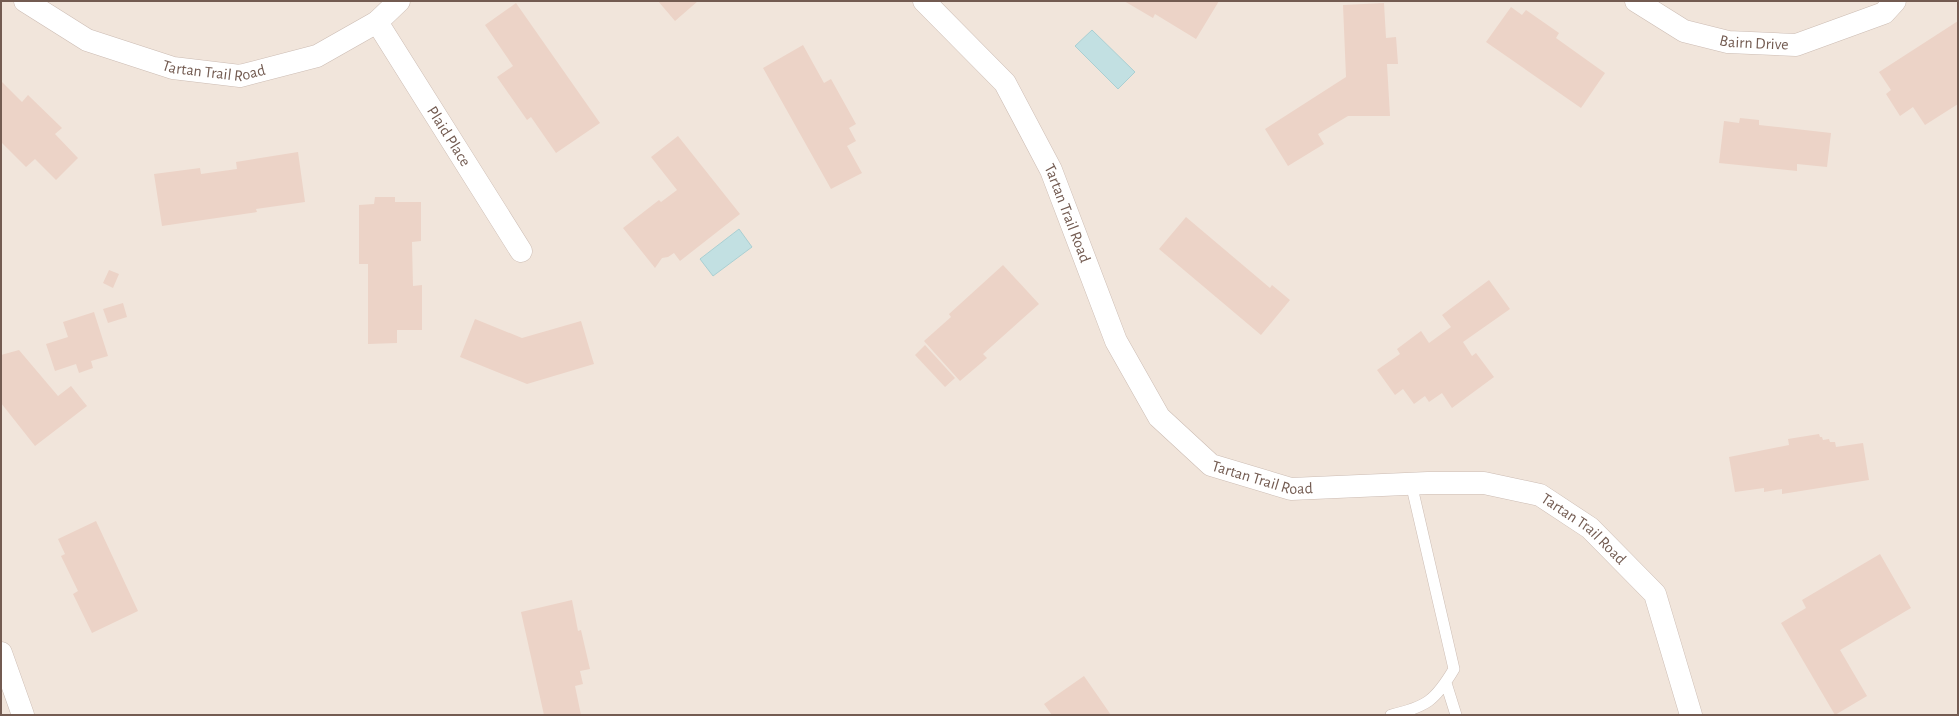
<svg xmlns="http://www.w3.org/2000/svg" width="1959" height="716" font-family="'Alegreya Sans',sans-serif">
<style>
.residential{fill:#f1e5db}
.water{fill:#c2e0e2;stroke:#aacfd2}
.building{fill:#ecd3c7}
.lines{fill:none;stroke-linecap:round;stroke-linejoin:round}
.service-casing{stroke:#ccbcb3;stroke-width:12}
.minor-casing{stroke:#ccbcb3;stroke-width:23}
.service{stroke:#fff;stroke-width:11}
.minor{stroke:#fff;stroke-width:22}
.labels{text-anchor:middle;dominant-baseline:central;stroke-width:3.5;stroke-linejoin:round;paint-order:stroke}
.street-label{font-size:16px;fill:#735b51;stroke:#fdf8f2}
</style>
<rect width="100%" height="100%" fill="#faf4ec"/>
<!-- residential -->
<path class="residential" d="M1,1h1957v714h-1957z"/>
<!-- water -->
<path class="water" d="M1092,30l43,42 -17,17 -43,-43z
M739,229l13,18 -39,29 -13,-17z"/>
<!-- building -->
<path class="building" d="M658,1h40l-23,20z
M1124,1h95l-23,38 -41,-25 -2,4z
M516,3l84,120 -44,30 -25,-36 -4,3 -30,-43 16,-11 -28,-41z
M1384,3l2,35 10,-1 2,27h-11l3,52h-42l-30,18 6,10 -36,22 -23,-37 81,-52 -3,-72z
M1511,7l11,8 4,-5 33,23 -3,5 49,35 -24,35 -95,-66z
M1958,21v83l-33,21 -12,-18 -13,9 -14,-22 5,-4 -12,-18z
M803,45l21,38 7,-4 25,45 -7,4 7,13 -9,5 15,27 -31,16 -68,-121z
M1,81l21,21 6,-7 34,33 -7,6 23,24 -22,22 -21,-21 -9,8 -25,-25z
M1740,118l19,2v5l72,8 -4,34 -30,-3v7l-78,-8 5,-42 15,2z
M678,136l62,78 -60,47 -6,-8 -6,4 -6,1 -7,10 -32,-40 36,-28 2,2 16,-12 -26,-33z
M298,152l7,50 -49,7 1,3 -95,14 -8,-52 46,-6 1,6 36,-5 -1,-7z
M375,197h20v5h26v39l-9,1 1,44 9,-1v45h-25v13l-29,1v-80h-9v-59l15,-1z
M1186,217l84,71 2,-3 18,15 -29,35 -102,-86z
M1003,265l36,39 -56,50 4,4 -27,23 -36,-40 27,-24 -2,-3z
M109,270l10,4 -6,14 -10,-5z
M1489,280l21,29 -47,33 9,14 4,-3 18,24 -42,31 -10,-15 -13,9 -4,-6 -11,8 -11,-15 -8,6 -18,-25 23,-16 -3,-5 24,-18 8,12 22,-16 -9,-12z
M123,303l4,14 -19,6 -5,-14z
M94,312l14,44 -17,5 2,7 -14,5 -3,-9 -21,7 -9,-27 22,-7 -5,-15z
M475,319l47,19 59,-17 13,43 -67,20 -67,-27z
M925,345l30,33 -10,9 -30,-32z
M19,350l39,46 13,-10 16,20 -52,40 -34,-43v-48z
M1819,434l1,3h2l1,3 6,-1 1,3h5l1,5 27,-4 6,37 -87,14v-5l-18,3v-4l-29,4 -6,-35 60,-12 -1,-6z
M96,521l42,90 -46,22 -19,-39 5,-3 -17,-35 4,-2 -7,-15z
M1880,554l31,54 -71,42 27,46 -32,19 -54,-92 25,-15 -4,-8z
M572,600l6,31 3,-1 9,39 -10,2 3,13 -8,2 6,29h-37l-23,-103z
M1084,676l27,39h-59l-8,-11z"/>
<g class="lines">
<defs>
<path id="service" d="M1446,683l10,32
M1391,715c35,-8 44,-14 63,-46l-43,-186"/>
<g id="minor">
<path id="s1" d="M25,1l62,39 86,28 67,8 77,-20 60,-34 22,-21"/>
<path id="s2" d="M924,1l81,82 46,87 65,171 43,76 52,48 80,24 137,-6h56l56,12 50,33 65,66 36,121"/>
<path id="s3" d="M1636,1l48,30 44,11 68,3 88,-32 11,-12"/>
<path id="s4" d="M377,22l144,229"/>
<path d="M1,653l22,62"/>
</g>
</defs>
<!-- service casing -->
<use href="#service" class="service-casing"/>
<!-- minor casing -->
<use href="#minor" class="minor-casing"/>
<!-- service -->
<use href="#service" class="service"/>
<!-- minor -->
<use href="#minor" class="minor"/>
</g>
<g class="labels">
<!-- street labels -->
<g class="street-label">
<text stroke="none"><textPath href="#s3" startOffset="128">Bairn Drive</textPath></text>
<text stroke="none"><textPath href="#s1" startOffset="205">Tartan Trail Road</textPath></text>
<text stroke="none"><textPath href="#s4" startOffset="135">Plaid Place</textPath></text>
<text stroke="none"><textPath href="#s2" startOffset="260">Tartan Trail Road</textPath></text>
<text stroke="none"><textPath href="#s2" startOffset="608">Tartan Trail Road</textPath></text>
<text stroke="none"><textPath href="#s2" startOffset="944">Tartan Trail Road</textPath></text>
</g>
</g>
<!-- border -->
<rect width="1959" height="716" fill="none" stroke="#735b51" stroke-width="4"/>
</svg>
